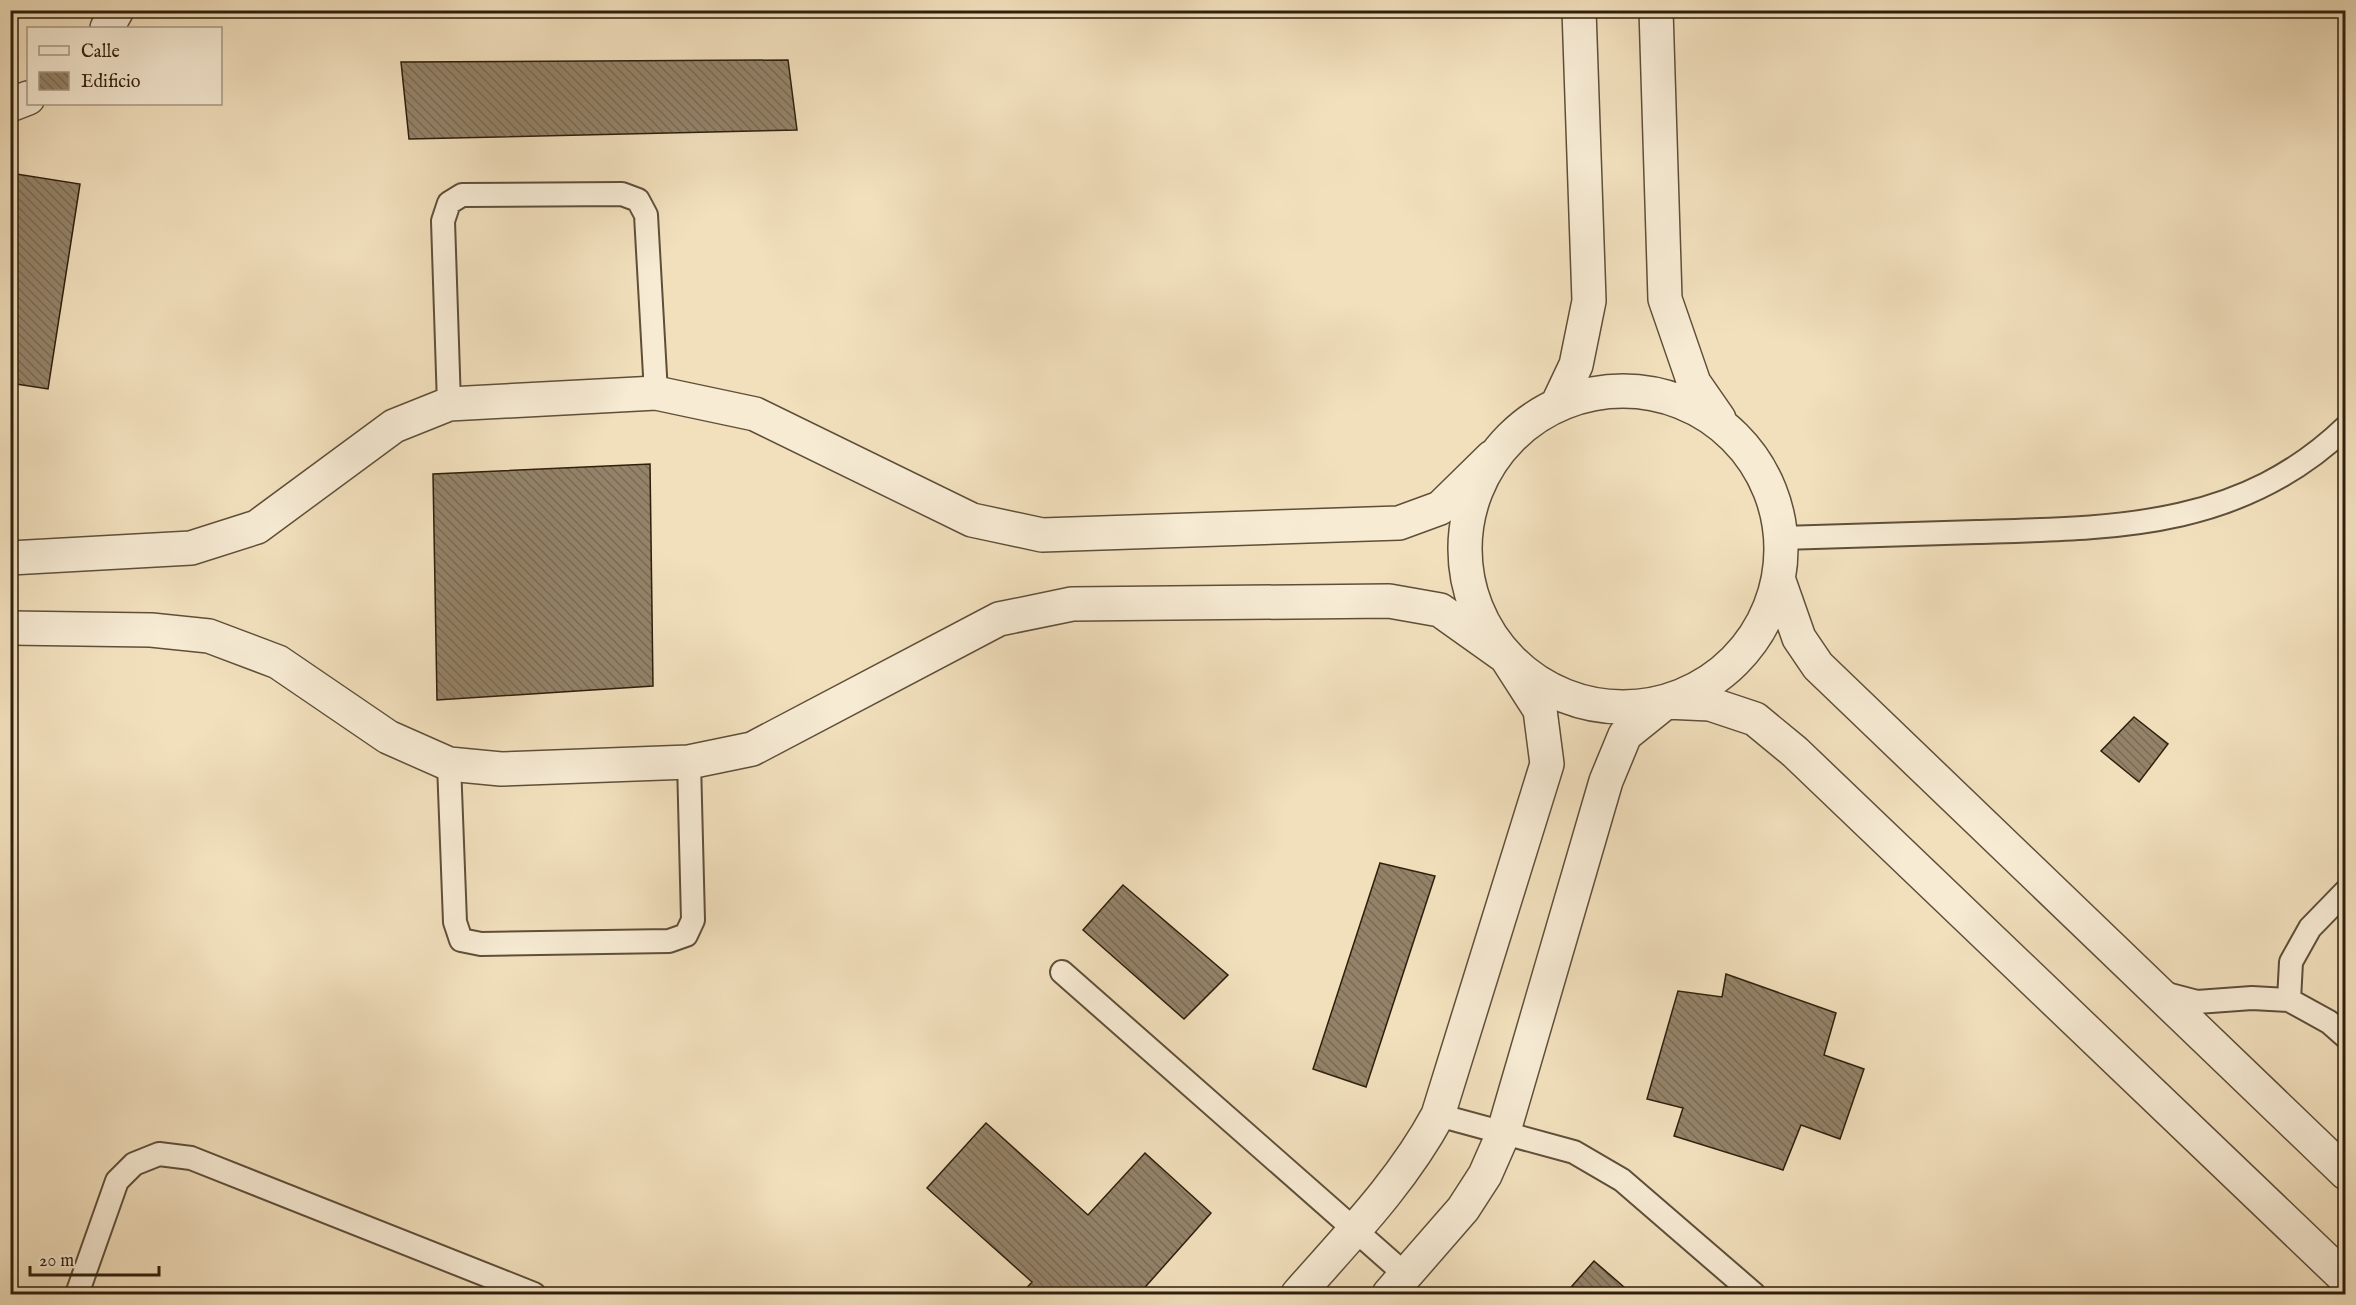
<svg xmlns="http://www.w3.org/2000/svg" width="2356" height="1305" font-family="'IM FELL English',serif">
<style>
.building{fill:url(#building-back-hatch);stroke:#2e1f0d;stroke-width:1.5}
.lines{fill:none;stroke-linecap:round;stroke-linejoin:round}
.service-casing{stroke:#5f4f39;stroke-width:26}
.minor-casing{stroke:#5f4f39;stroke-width:36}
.service{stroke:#f7ebd4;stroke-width:22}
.minor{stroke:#f7ebd4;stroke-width:33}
</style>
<defs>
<pattern id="building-back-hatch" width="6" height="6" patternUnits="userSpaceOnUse" patternTransform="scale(1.5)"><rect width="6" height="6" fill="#948369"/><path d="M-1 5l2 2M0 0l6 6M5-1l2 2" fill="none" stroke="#796b55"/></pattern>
</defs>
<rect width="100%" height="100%" fill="#f2e0bd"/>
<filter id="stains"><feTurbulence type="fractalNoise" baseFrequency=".00333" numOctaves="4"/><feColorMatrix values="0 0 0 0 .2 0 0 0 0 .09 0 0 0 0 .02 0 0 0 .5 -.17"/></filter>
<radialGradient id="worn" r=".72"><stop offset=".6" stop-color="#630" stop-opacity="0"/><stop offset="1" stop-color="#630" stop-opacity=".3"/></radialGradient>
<!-- building -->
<path class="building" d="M788,60l9,70 -388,9 -8,-77z
M10,173l70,11 -32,205 -38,-6z
M650,464l3,222 -216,14 -4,-226z
M2134,717l34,27 -29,38 -38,-31z
M1380,863l55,13 -69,211 -53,-18z
M1123,885l105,90 -44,44 -101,-89z
M1726,974l110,39 -12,42 40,14 -24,70 -39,-14 -18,45 -109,-34 9,-28 -36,-9 31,-108 44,6z
M986,1123l102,92 57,-62 66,60 -72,81h-118l11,-12 -105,-94z
M1594,1261l38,33h-67z"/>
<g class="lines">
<defs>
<path id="service" d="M449,404l-6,-183 6,-18 13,-8 160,-1 16,6 8,15 10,178
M1782,538c65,-2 130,-4 195,-6 136,-4 263,-3 369,-105
M449,764l6,158 6,18 20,4 188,-3 17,-6 7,-15 -4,-158
M1062,972l344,303
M2159,992l38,10 55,-4 37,2 40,22 17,15
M2289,1000l2,-38 19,-34 36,-37
M1438,1115l136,37 48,28 132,114
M77,1294l40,-113 17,-17 25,-10 32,4 343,136"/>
<path id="minor" d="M1656,10l9,289 29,84 25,36
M107,28l10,-18
M10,105l18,-7
M1465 549a158 158 0 1 1 316 0a158 158 0 1 1-316 0Z
M1558,403l18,-38 13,-64 -10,-291
M10,558l181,-10 66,-21 137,-101 55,-22 207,-11 99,21 217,106 70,15 357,-12 41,-15 52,-51
M1779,581l20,57 19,28 528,507
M10,628l141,2 58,6 69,26 110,75 61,27 52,5 188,-7 63,-13 247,-130 73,-15 317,-3 51,9 66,47 34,53 7,54 -109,351c-36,67 -90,122 -140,179
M1389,1294l74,-85 22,-34 18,-41 103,-353 19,-46 41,-33 44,2 45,15 40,33 551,527"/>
</defs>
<!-- service casing -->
<use href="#service" class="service-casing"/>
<!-- minor casing -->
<use href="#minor" class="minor-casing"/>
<!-- service -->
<use href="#service" class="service"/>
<!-- minor -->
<use href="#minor" class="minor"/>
</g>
<!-- margin -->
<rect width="2356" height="1305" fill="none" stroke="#f2e0bd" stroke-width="36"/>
<rect x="12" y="12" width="2332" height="1281" fill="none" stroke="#2e1f0d" stroke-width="3"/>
<rect x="18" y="18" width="2320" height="1269" fill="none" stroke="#2e1f0d" stroke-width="1.5"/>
<!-- legend -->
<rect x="27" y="27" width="195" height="78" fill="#f7ebd4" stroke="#a79984" stroke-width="1.5"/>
<rect x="39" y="46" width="30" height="9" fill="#f7ebd4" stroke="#a79984" stroke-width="1.5"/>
<text x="81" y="57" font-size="18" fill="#2e1f0d">Calle</text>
<rect x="39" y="72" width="30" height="18" fill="url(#building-back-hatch)" stroke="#a79984" stroke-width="1.5"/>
<text x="81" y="87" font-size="18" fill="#2e1f0d">Edificio</text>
<!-- scale -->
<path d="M30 1266v9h129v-9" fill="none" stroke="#2e1f0d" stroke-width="3"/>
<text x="39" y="1266" font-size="18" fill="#2e1f0d" stroke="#f7ebd4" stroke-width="4.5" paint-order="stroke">20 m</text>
<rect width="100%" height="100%" filter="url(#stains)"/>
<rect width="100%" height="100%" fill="url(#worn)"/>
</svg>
